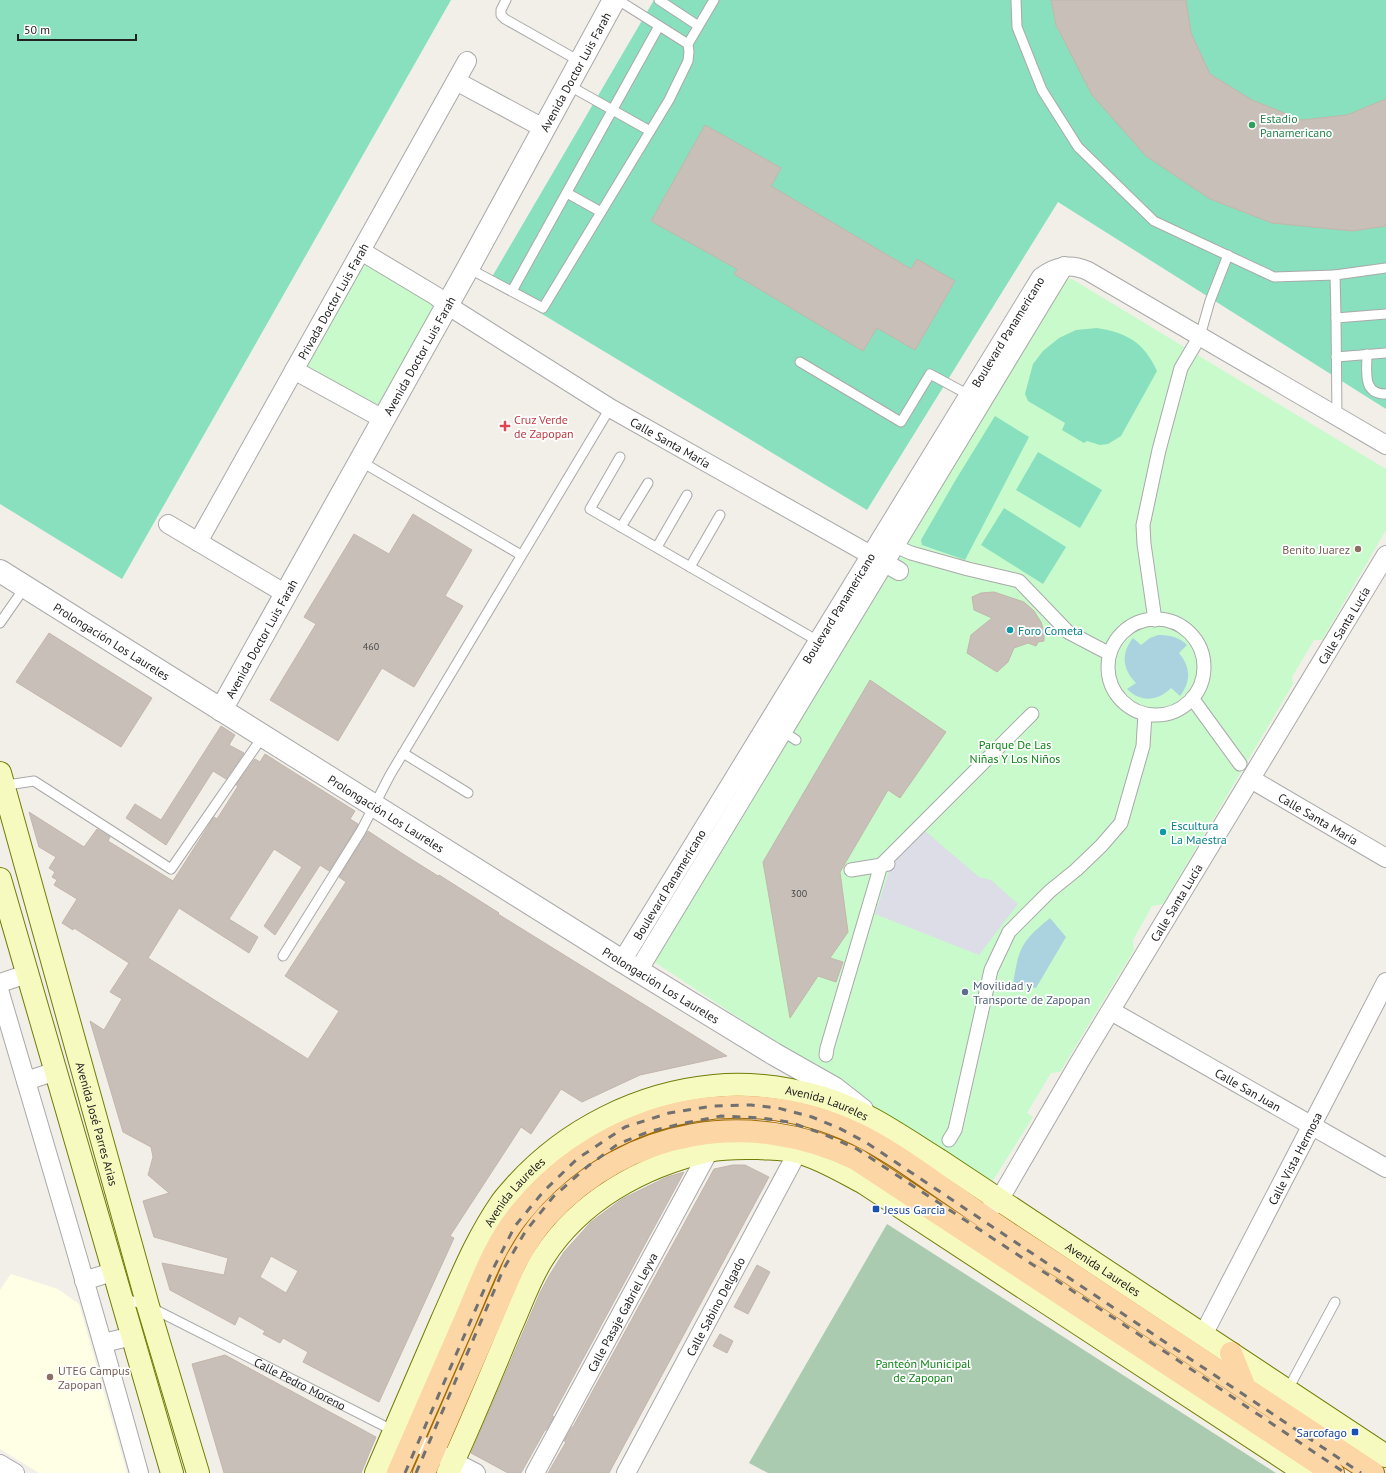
<svg xmlns="http://www.w3.org/2000/svg" width="1386" height="1473" font-family="'PT Sans',sans-serif">
<style>
.education{fill:#ffffe5}
.cemetery{fill:#aacbaf}
.park{fill:#c8facc}
.pitch{fill:#88e0be}
.plaza{fill:#dddde8}
.water{fill:#aad3df}
.building{fill:#c7bfb8;stroke:#c4b6ab;fill-rule:evenodd}
.lines{fill:none;stroke-linecap:round;stroke-linejoin:round}
.service-casing{stroke:#a9a9a9;stroke-width:11}
.pedestrian-casing{stroke:#a9a9a9;stroke-width:15}
.minor-casing{stroke:#a9a9a9;stroke-width:20}
.tertiary-casing{stroke:#a9a9a9;stroke-width:24}
.secondary-casing{stroke:#707d05;stroke-width:24}
.primary-casing{stroke:#a06b00;stroke-width:24}
.service{stroke:#fff;stroke-width:9}
.pedestrian{stroke:#fff;stroke-width:13}
.minor{stroke:#fff;stroke-width:18}
.tertiary{stroke:#fff;stroke-width:22}
.secondary{stroke:#f7fabf;stroke-width:22}
.primary{stroke:#fcd6a4;stroke-width:22}
.rail{stroke:#707070;stroke-width:3;stroke-dasharray:8 8;stroke-linecap:butt}
.leisure-dot{fill:#2e9e5b;stroke:#fff;stroke-width:1.5}
.health-dot{fill:#e0444e;stroke:#fff;stroke-width:1.5}
.education-dot{fill:#8d6e63;stroke:#fff;stroke-width:1.5}
.culture-dot{fill:#0f9aa8;stroke:#fff;stroke-width:1.5}
.service-dot{fill:#5c6f8a;stroke:#fff;stroke-width:1.5}
.transit-dot{fill:#1a4fb4;stroke:#fff;stroke-width:1.5}
.labels{text-anchor:middle;dominant-baseline:central;stroke-width:3.5;stroke-linejoin:round;paint-order:stroke}
.number-label{font-size:10px;fill:#4b4948}
.street-label{font-size:12px;fill:#222;stroke:#fff}
.leisure-label{font-size:12px;fill:#27864d;stroke:#fff;text-anchor:start}
.health-label{font-size:12px;fill:#be3a42;stroke:#fff;text-anchor:start}
.education-label{font-size:12px;fill:#785e54;stroke:#fff;text-anchor:end}
.culture-label{font-size:12px;fill:#0d838f;stroke:#fff;text-anchor:start}
.park-label{font-size:12px;fill:#0c8416;stroke:#fff}
.service-label{font-size:12px;fill:#4e5e75;stroke:#fff;text-anchor:start}
.transit-label{font-size:12px;fill:#164399;stroke:#fff;text-anchor:start}
</style>
<rect width="100%" height="100%" fill="#f2efe9"/>
<!-- education -->
<path class="education" d="M11,1274l47,15 21,15 48,169h-88l-39,-24v-159z"/>
<!-- cemetery -->
<path class="cemetery" d="M887,1224l389,249h-508l-19,-10z"/>
<!-- park -->
<path class="park" d="M365,260l75,42 -60,106 -74,-41z
M1059,278l13,1 314,190v61l-64,110h-8l-22,37 1,7 -130,220 -11,2 -19,34 1,10 -74,122 -9,1 -24,40 6,4 -41,65 -9,-2 -327,-217 -3,-4z"/>
<!-- pitch -->
<path class="pitch" d="M0,0h451l-329,579 -122,-75z
M654,0h732v409l-328,-207 -191,308 -378,-228z
M1097,328c30,5 47,14 60,43l-36,65 -13,8 -8,1 -13,-4 -3,2 -22,-13 3,-7 -37,-22 -3,-7 8,-30 10,-13 16,-13 17,-8z
M995,416l34,21 -64,123 -43,-15 -1,-5 34,-59z
M1038,452l64,38 -22,38 -64,-38z
M1004,508l62,39 -23,37 -62,-39z"/>
<!-- plaza -->
<path class="plaza" d="M925,831l54,46 12,3 27,24 -39,51 -104,-41 17,-51z"/>
<!-- water -->
<path class="water" d="M1158,635c12,0 21,2 29,10l-8,8c12,14 12,29 1,43l-9,-8c-13,13 -30,15 -44,1l9,-6c-14,-14 -15,-30 -3,-45l8,7 9,-7z
M1050,918l16,19 -30,51 -23,-4c6,-37 8,-42 37,-66z"/>
<!-- building -->
<path class="building" d="M1051,0h135l5,33 19,41 42,26 50,20 45,-5 39,-16v127l-33,5 -81,-8 -62,-24 -64,-43 -54,-61 -36,-70z
M705,125l76,43 -10,18 140,83 6,-10 38,22 -40,69 -38,-22 -14,23 -129,-77 3,-5 -86,-48z
M413,514l59,36 -27,46 18,10 -49,81 -32,-19 -44,73 -68,-41 46,-76 -12,-7 50,-83 35,20z
M994,592l30,10 10,9 7,11 3,10v9l-6,1 -2,4 -8,-3 -14,5 -6,14 -11,10 -30,-19 4,-18 21,-17 -18,-8 -2,-13 9,-4z
M49,633l103,65 -31,49 -105,-65z
M870,680l76,52 -46,66 -12,-8 -48,82 8,60 -18,26 13,4 -7,20 -18,-6 -28,42 -27,-156z
M221,726l14,9 -6,10 15,8 -18,26 -13,-8 -47,74 -40,-27 9,-14 26,16z
M265,754l90,57 -5,8 8,5 -2,4 -27,43 -9,-6 -45,70 -11,-9 38,-59 -28,-18 -45,70 29,18 -9,16 -70,-45 -31,50 160,101 31,-48 -54,-35 61,-94 -7,-5 29,-46 35,23 35,22 1,-1 60,38 -1,1 229,142 -87,19 -58,27 -21,-13 -30,45 -10,-7 -71,109 4,2 -75,164 -76,-40 5,-10 -25,-14 -3,5 -17,-9 2,-3 -26,-15 -4,9 -65,-35 -8,-27 62,12 4,-17 -74,-21 -11,-36 26,-8 -21,-18 5,-18 -2,-10 -28,-15 -33,-111 14,9 18,-31 -12,-7 19,-29 -55,-35 -1,2 -11,-7 15,-24 -23,-14 3,-5 -5,-3 3,-5 -6,-4 7,-11 -17,-10 -10,-35 55,35 13,-18 13,8 -2,4 65,40 41,-64 3,2 21,-33 -2,-1 18,-25 1,-1 5,3zM271,1256l27,15 -12,22 -26,-16z
M733,1165h12l24,12 -160,296h-61l18,-31 -2,-1 8,-14h1l23,-42 118,-216z
M684,1172l-132,244 2,1 -8,13h-1l-24,43h-13l-37,-20 69,-160 9,-17 15,-24 27,-30 31,-23 45,-22z
M757,1265l13,7 -22,42 -14,-7z
M720,1334l13,7 -6,12 -14,-7z
M225,1355l151,82 -15,36h-137l-32,-109z"/>
<g class="lines">
<defs>
<g id="service">
<path d="M506,0l-5,10v5l4,4 76,43"/>
<path d="M618,0l70,44"/>
<path d="M659,0l38,25"/>
<path d="M1016,0l1,27 25,63 36,57 76,74 120,56 61,-2"/>
<path d="M568,85l82,46"/>
<path d="M567,193l34,19"/>
<path d="M468,268l75,40 126,-208 19,-39 1,-9 -1,-8 26,-44"/>
<path d="M512,291l147,-265"/>
<path d="M1336,318l-1,-43 51,-7"/>
<path d="M1200,336l10,-35 18,-46"/>
<path d="M1367,354c0,18 -5,40 19,40"/>
<path d="M1336,357l50,-4"/>
<path d="M800,362l101,60 29,-48 39,21"/>
<path d="M1337,416l-1,-98 50,-4"/>
<path d="M620,457l-30,52 228,132"/>
<path d="M360,461l161,94"/>
<path d="M621,527l27,-44"/>
<path d="M657,547l30,-52"/>
<path d="M690,567l30,-52"/>
<path d="M0,623l25,-36"/>
<path d="M782,731l14,9"/>
<path d="M403,753l65,40"/>
<path d="M4,781l10,3 20,-3 137,88 92,-133"/>
<path d="M283,956l78,-125 29,-56 220,-367"/>
<path id="s1" d="M123,1298l25,8 246,125"/>
<path d="M1287,1391l48,-89"/>
</g>
<path id="pedestrian" d="M895,546l16,7 57,16 51,12 49,51 42,22
M1108 667a48 48 0 1 1 96 0a48 48 0 1 1-96 0Z
M1155,620l-11,-76 -1,-19 16,-75 22,-82 19,-32
M1192,698l48,66
M851,870l37,-6
M826,1055l1,-7 54,-183 151,-151
M949,1140l6,-10 36,-160 18,-38 41,-41 26,-21 25,-24 20,-23 22,-77 2,-32"/>
<g id="minor">
<path d="M456,81l89,48"/>
<path id="s2" d="M361,251l75,45 11,9 163,103 289,163"/>
<path d="M294,370l89,49"/>
<path d="M168,524l118,70"/>
<path id="s3" d="M198,542l269,-481"/>
<path id="s4" d="M1251,779l135,79"/>
<path id="s5" d="M622,961l419,-684c15,-11 29,-14 47,-6l298,174"/>
<path d="M638,971l426,-705"/>
<path d="M0,983l27,-9"/>
<path d="M0,993c47,160 95,319 139,480"/>
<path id="s6" d="M1111,1011l275,157"/>
<path d="M26,1081l30,-10"/>
<path id="s7" d="M990,1209l7,-10 5,-4 78,-134 306,-506"/>
<path d="M84,1281l31,-10"/>
<path id="s8" d="M1203,1335l183,-353"/>
<path d="M103,1343l30,-7"/>
<path d="M400,1434l76,39"/>
<path d="M0,1464l15,9"/>
<path id="s9" d="M535,1473l174,-322"/>
<path id="s10" d="M626,1473l178,-333"/>
</g>
<g id="tertiary">
<path id="s11" d="M0,571l622,390 152,93 60,34 28,22"/>
<path id="s12" d="M221,710l247,-442 146,-268"/>
</g>
<g id="secondary">
<path id="s13" d="M0,773l148,533 50,167"/>
<path d="M0,879l172,594"/>
<path id="s14" d="M376,1473c22,-51 44,-102 66,-153 18,-40 34,-81 59,-117 4,-6 10,-12 15,-18 51,-56 123,-92 198,-99 37,-4 75,2 110,12 42,13 78,39 115,62l447,296"/>
<path d="M448,1473c22,-47 42,-96 62,-144 11,-24 19,-49 33,-71 37,-58 100,-92 165,-107 17,-4 35,-3 51,-3 13,1 27,1 39,4 24,7 45,20 66,31l442,290"/>
</g>
<path id="primary" d="M1231,1353l14,35
M398,1473c22,-51 45,-102 67,-153 16,-37 30,-77 56,-108 35,-43 79,-73 130,-91 68,-23 142,-18 206,13 37,18 70,44 103,66 35,25 71,48 107,71 102,68 204,135 306,202
M424,1473l92,-212c9,-16 19,-32 31,-45 80,-88 203,-108 309,-57l477,314"/>
</defs>
<!-- service casing -->
<use href="#service" class="service-casing"/>
<!-- pedestrian casing -->
<use href="#pedestrian" class="pedestrian-casing"/>
<!-- minor casing -->
<use href="#minor" class="minor-casing"/>
<!-- tertiary casing -->
<use href="#tertiary" class="tertiary-casing"/>
<!-- secondary casing -->
<use href="#secondary" class="secondary-casing"/>
<!-- primary casing -->
<use href="#primary" class="primary-casing"/>
<!-- service -->
<use href="#service" class="service"/>
<!-- pedestrian -->
<use href="#pedestrian" class="pedestrian"/>
<!-- minor -->
<use href="#minor" class="minor"/>
<!-- tertiary -->
<use href="#tertiary" class="tertiary"/>
<!-- secondary -->
<use href="#secondary" class="secondary"/>
<!-- primary -->
<use href="#primary" class="primary"/>
<!-- rail -->
<path class="rail" d="M405,1473l88,-204 22,-43 28,-34 34,-33 48,-32 44,-14 44,-7 38,-1 27,3 34,9 27,11 28,15 494,330
M416,1473l87,-203 22,-38 28,-35 35,-31 30,-22 30,-12 32,-8 41,-8 40,2 28,4 32,11 36,16 316,208 172,116"/>
</g>
<!-- markers -->
<circle class="leisure-dot" cx="1252" cy="125" r="4"/>
<path class="health-dot" d="M503 420h4v4h4v4h-4v4h-4v-4h-4v-4h4z"/>
<g class="education-dot">
<circle cx="1358" cy="549" r="4"/>
<circle cx="50" cy="1377" r="4"/>
</g>
<g class="culture-dot">
<circle cx="1010" cy="630" r="4"/>
<circle cx="1163" cy="832" r="4"/>
</g>
<circle class="service-dot" cx="965" cy="992" r="4"/>
<g class="transit-dot">
<rect x="872" y="1205" width="8" height="8" rx="2"/>
<rect x="1351" y="1428" width="8" height="8" rx="2"/>
</g>
<g class="labels">
<!-- number labels -->
<g class="number-label">
<text x="371" y="646">460</text>
<text x="799" y="893">300</text>
</g>
<!-- street labels -->
<g class="street-label">
<text stroke="none"><textPath href="#s12" startOffset="730">Avenida Doctor Luis Farah</textPath></text>
<text stroke="none"><textPath href="#s3" startOffset="276">Privada Doctor Luis Farah</textPath></text>
<text stroke="none"><textPath href="#s5" startOffset="738">Boulevard Panamericano</textPath></text>
<text stroke="none"><textPath href="#s12" startOffset="406">Avenida Doctor Luis Farah</textPath></text>
<text stroke="none"><textPath href="#s2" startOffset="364">Calle Santa María</textPath></text>
<text stroke="none"><textPath href="#s5" startOffset="414">Boulevard Panamericano</textPath></text>
<text stroke="none"><textPath href="#s7" startOffset="683">Calle Santa Lucía</textPath></text>
<text stroke="none"><textPath href="#s12" startOffset="82">Avenida Doctor Luis Farah</textPath></text>
<text stroke="none"><textPath href="#s11" startOffset="132">Prolongación Los Laureles</textPath></text>
<text stroke="none"><textPath href="#s11" startOffset="456">Prolongación Los Laureles</textPath></text>
<text stroke="none"><textPath href="#s4" startOffset="78">Calle Santa María</textPath></text>
<text stroke="none"><textPath href="#s5" startOffset="90">Boulevard Panamericano</textPath></text>
<text stroke="none"><textPath href="#s7" startOffset="359">Calle Santa Lucía</textPath></text>
<text stroke="none"><textPath href="#s11" startOffset="780">Prolongación Los Laureles</textPath></text>
<text stroke="none"><textPath href="#s6" startOffset="158">Calle San Juan</textPath></text>
<text stroke="none"><textPath href="#s14" startOffset="663">Avenida Laureles</textPath></text>
<text stroke="none"><textPath href="#s13" startOffset="364">Avenida José Parres Arias</textPath></text>
<text stroke="none"><textPath href="#s8" startOffset="199">Calle Vista Hermosa</textPath></text>
<text stroke="none"><textPath href="#s14" startOffset="315">Avenida Laureles</textPath></text>
<text stroke="none"><textPath href="#s14" startOffset="987">Avenida Laureles</textPath></text>
<text stroke="none"><textPath href="#s10" startOffset="189">Calle Sabino Delgado</textPath></text>
<text stroke="none"><textPath href="#s9" startOffset="183">Calle Pasaje Gabriel Leyva</textPath></text>
<text stroke="none"><textPath href="#s1" startOffset="197">Calle Pedro Moreno</textPath></text>
</g>
<!-- leisure labels -->
<g class="leisure-label">
<text x="1260" y="118">Estadio<tspan x="1260" dy="14">Panamericano</tspan></text>
</g>
<!-- health labels -->
<g class="health-label">
<text x="514" y="419">Cruz Verde<tspan x="514" dy="14">de Zapopan</tspan></text>
</g>
<!-- education labels -->
<g class="education-label">
<text x="1350" y="549">Benito Juarez</text>
<text x="58" y="1370" text-anchor="start">UTEG Campus<tspan x="58" dy="14">Zapopan</tspan></text>
</g>
<!-- culture labels -->
<g class="culture-label">
<text x="1018" y="630">Foro Cometa</text>
<text x="1171" y="825">Escultura<tspan x="1171" dy="14">La Maestra</tspan></text>
</g>
<!-- park labels -->
<g class="park-label">
<text x="1015" y="744">Parque De Las<tspan x="1015" dy="14">Niñas Y Los Niños</tspan></text>
<text x="923" y="1363">Panteón Municipal<tspan x="923" dy="14">de Zapopan</tspan></text>
</g>
<!-- service labels -->
<g class="service-label">
<text x="973" y="985">Movilidad y<tspan x="973" dy="14">Transporte de Zapopan</tspan></text>
</g>
<!-- transit labels -->
<g class="transit-label">
<text x="884" y="1209">Jesus Garcia</text>
<text x="1347" y="1432" text-anchor="end">Sarcofago</text>
</g>
</g>
<!-- scale -->
<path d="M18 34v6h118v-6" fill="none" stroke="#222222" stroke-width="2"/>
<text x="24" y="34" font-size="12" fill="#222222" stroke="#ffffff" stroke-width="3" paint-order="stroke">50 m</text>
</svg>
